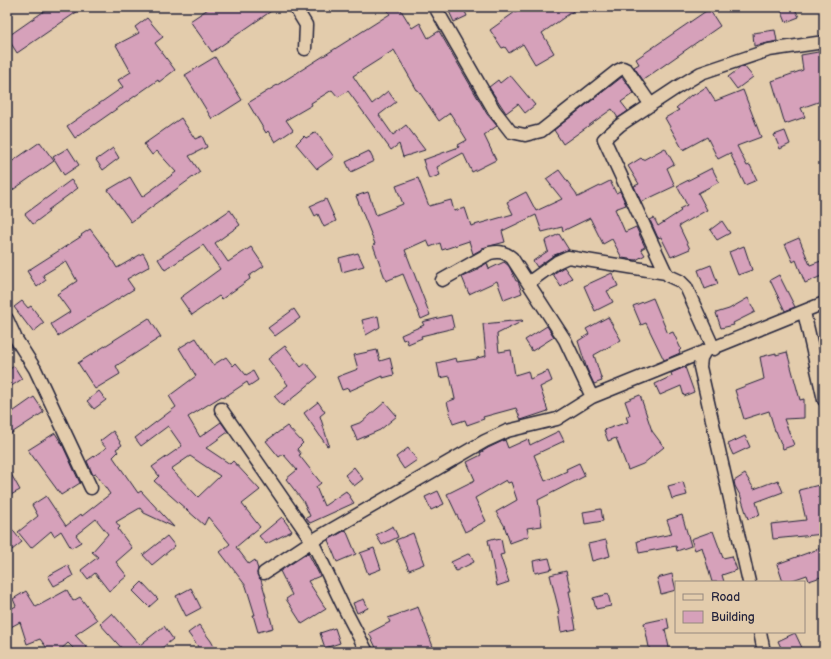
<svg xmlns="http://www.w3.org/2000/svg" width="831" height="659" font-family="'Balsamiq Sans',sans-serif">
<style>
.building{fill:#d6a1ba;stroke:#22223b;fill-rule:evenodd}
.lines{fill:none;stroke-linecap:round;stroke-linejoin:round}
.minor-casing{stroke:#22223b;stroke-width:15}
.minor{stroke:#e3ccac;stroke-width:12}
</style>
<rect width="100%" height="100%" fill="#e3ccac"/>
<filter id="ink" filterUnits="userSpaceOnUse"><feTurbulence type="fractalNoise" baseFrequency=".025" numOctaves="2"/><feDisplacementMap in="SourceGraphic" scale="8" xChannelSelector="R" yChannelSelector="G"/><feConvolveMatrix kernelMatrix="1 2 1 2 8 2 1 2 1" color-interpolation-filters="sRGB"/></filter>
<g filter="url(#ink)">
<!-- building -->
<path class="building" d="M50,7h34l-67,46 -10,-16z
M211,7h66l-65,45 -22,-31z
M385,7h14l13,21 8,-5 8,15 11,-7 48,83 10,12 -13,9 12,25 -24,12 -9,-19 -26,14 3,8 -11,4 -6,-19 36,-13 -1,-2 9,-5 -17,-27 -11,8 -21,-31h-1l-23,-40 -41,26 19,28 16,-13 8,11 -17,13 14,20 13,-10 19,25 -22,7 -4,-13 -8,6 -43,-59 -10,6 -6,-7 -21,13 1,2 -26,15 7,10 -18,12 -7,-11 -2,2 -18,-30 47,-29 95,-60z
M447,7h16l4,9 -13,6z
M522,7h57l-37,26 12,20 -19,11 -12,-20 -14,9 -4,-6 -3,1 -12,-18z
M787,7h7l5,10 -13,5 -5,-12z
M709,9l11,17 -77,54 -9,-13 5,-3 -3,-5z
M147,18l16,19 -8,6 20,27 -16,12 -1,-2 -83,58 -8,-12 56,-39 -5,-7 13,-8 -15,-27 23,-12 -4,-6z
M775,30l2,11 -23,5 -1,-13z
M824,51v49l-23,8 4,9 -20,7 -13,-43 31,-11 -2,-15z
M215,57l27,43 -30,19 -27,-44z
M744,66l9,11 -16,12 -9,-12 12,-9z
M510,75l25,30 -10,8 -7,-9 -12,9 -17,-26 9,-7 2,3z
M622,77l12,16 -13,9 7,9 -10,7 -6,-9 -49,35 -9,-14z
M706,87l9,14 28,-11 18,47 -24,9 10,20 3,-1 7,15 -12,5 -15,-32 -12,6 -11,-22 -24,13 -18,-32 14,-8 -3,-2 15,-13 1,1z
M181,118l14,21 7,-3 5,11 -18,9 11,16 -69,50 -23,-32 22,-13 12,20 34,-25 -19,-21 -5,4 -8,-11z
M785,131l5,13 -10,5 -6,-14z
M316,132l18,25 -17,12 -21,-25 8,-8 2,2z
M40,142l14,19 -47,33v-29z
M68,148l11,17 -15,10 -11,-18z
M113,148l6,10 -16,12 -7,-10z
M665,148l9,16 -7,4 8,18 -34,16 -7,-16 5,-2 -11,-18 13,-8 2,2z
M369,151l5,10 -23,11 -5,-10z
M712,168l7,14 -21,11 9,17 -28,16 11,23 -19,8 -10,-20 -3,1 -8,-18 4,-2 4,8 23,-15 -2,-2 8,-4 -10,-19z
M559,170l17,23 2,4 32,-16 6,12 4,-2 6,14 -11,4 10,23 11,-5 9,20 -4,2 4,6 -9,5 -14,-2 -10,-19 -9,5 -13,-26 -27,13 -1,-4 -20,5 -6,-17 -34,16 3,11 -23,6v1l-9,5 -4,-13 -27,9 -2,-7 -10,4 -3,-7 -22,10 25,65 -9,4 -18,-45 -17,7 -13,-36 2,-1 -19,-48 12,-4 8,23 27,-11 -7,-18 22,-8 11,28 22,-6 3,11 11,-3 6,18 42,-12 -6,-12 19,-10 10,19 26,-12 -16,-20z
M71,180l7,8 -30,22 1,2 -16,12 -8,-10z
M326,199l10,22 -12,6 -6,-13 -3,2 -5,-10z
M230,210l10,15 -25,18 13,19 23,-15 13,19 -15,10 1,3 -28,20 -3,-3 -27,19 -12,-17 40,-29 -17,-24 -38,25 -7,-11z
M722,221l8,12 -13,7 -7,-10z
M90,229l18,24 9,15 26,-15 7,13 -23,13 7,10 -76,47 -7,-12 19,-12 -13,-18 20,-13 -11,-20 -23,14 3,5 -9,7 -10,-16 55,-35 -1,-1z
M559,234l10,16 -15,5 -17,12 -4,-6 15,-10 -3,-10z
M799,238l11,27 11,-4 3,6v8l-19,8 -9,-23 -3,2 -8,-18z
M744,246l8,24 -14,5 -9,-23z
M358,253l6,13 -22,6 -3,-14z
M504,262l5,4 7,15h2l4,12 -18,7 -7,-19 -28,13 -7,-17 16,-7v-1l9,-6 2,6z
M711,265l7,19 -13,5 -7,-19z
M564,267l8,11 -11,9 -8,-13z
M612,273l6,13 -11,5 6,11 -18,9 -11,-25z
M779,275l16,32 -10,4 -15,-31z
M653,298l15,36 5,-2 8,17 -2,2 1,2 -16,7 -18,-37 -5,2 -8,-19z
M748,298l7,14 -22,11 1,2 -13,3 -5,-15 13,-4z
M22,301l6,7 3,-2 13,17 -11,9 -19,-25z
M294,309l6,9 -25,18 -7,-8z
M451,315l3,13 -33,8 1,2 -14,6 -2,-5 -3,1 -2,-5 23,-10 -2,-3z
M378,316l2,11 -14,8 -4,-15z
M608,317l13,23 -27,15 8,26 -8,3 -7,-15 -9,-28 11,-7 -3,-5z
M149,318l12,19 -45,29 4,8 -25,15 -17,-26z
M522,320l1,1 -26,13 2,18 12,-2 4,25 13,-4 2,8 18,-8 4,10 -12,6 8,24 -27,9 -5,-12 -33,9 1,2 -17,6 -2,-5 -12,4 -6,-22 8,-3 -5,-23 -10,2 -3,-15 19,-5 1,4 20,-3v-1l9,-2 -3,-32z
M547,326l7,11 -22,14 -7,-11z
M196,338l17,27 13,-8 7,9 3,-3 10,12 7,-4 5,9 -9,6 -2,-4 -24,16 -1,-2 -34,21 12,20 21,-15 7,10 -22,16 24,16 3,-3 27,29 -18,14 18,23 -24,20 13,17 6,-4 3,9 -1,5 4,6 5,17 -1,1 8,30 -15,4 -5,-17h2l-9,-29 -26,-34 10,-8 -22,-27 -4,8 -50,-44 5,-5 -7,-9 30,-21 -14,-20 -27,20 -6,-8 41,-31 -7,-11 27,-20 -17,-28zM190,456l30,20 -22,21 -27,-28z
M285,346l16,21 5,-4 12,14 -35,29 -9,-10 14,-11 -20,-26z
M377,350l3,11 10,-3 4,17 -11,3v-2l-34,15 -1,-3 -6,2 -5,-13 21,-8 -4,-14z
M787,352l13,48 4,-1v19l-20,1 10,26 -11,4 -7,-18h-1l-6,-20 -25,8 -9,-29 29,-11 -4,-22 16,-4v2z
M14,366l8,13 -15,10v-18z
M685,367l9,25 -10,4 -3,-10 -21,9 -5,-11 17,-8 -1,-3z
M99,391l7,9 -12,9 -7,-8z
M640,395l12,36 12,16 -21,17 -15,6 -12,-32 -8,3 -4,-11 24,-8 -2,-6 4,-1 -5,-14z
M34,397l10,15 -37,24v-20z
M318,402l7,10 -5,4 9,29 -2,1 -23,-33z
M385,402l12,14 -17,14 -23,10 -6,-14 11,-4z
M287,426l16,17 -6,6 4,5 -2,1 22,28 -5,4 8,19 22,-15 8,12 -44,20 -4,-5 4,-2 -7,-15 -17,-22 11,-9 -14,-16 -4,3 -13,-16z
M113,431l9,14 -6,4 2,3 -5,5 25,36 3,-2 33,36 -30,-14 -4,-5 -24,14 4,5 -2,2 2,3 12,16 -16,14 11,14 -18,15 -14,-18 -7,6 -7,-9 17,-13 -6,-5 16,-18 -12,-15 -20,16 5,7 -10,6 -10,-17 -7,5 -3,-5 -20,17 -13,-16 20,-16 -6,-11 14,-9 20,30 15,-12 1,2 28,-22 -14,-20 -3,1 -6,-14 19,-13 -6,-7z
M559,431l5,10 -30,14 11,26 22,-10 -1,-2 13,-6 6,13 -47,24 4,26 -15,2 2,8 -19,7 -6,-18 -8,-13 21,-12 -6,-18 -3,1 -2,-3 -31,18 11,23 -21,11 -18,-38 28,-14 -8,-18 14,-7 -1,-2 8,-5 17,-8 3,8 20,-9 2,6z
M55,433l7,11 18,39 -19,12 -33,-45z
M745,436l5,11 -17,8 -5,-11z
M408,448l9,12 -13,9 -8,-12z
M7,467l13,23 -13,7z
M354,467l9,12 -9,7 -9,-11z
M745,474l9,15 24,-9 5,12 -27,10 4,13 -12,4 -7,-22 -6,-11 -1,-5z
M683,482l4,13 -15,4 -4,-13z
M819,485l2,9h3v40l-51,5 -2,-15 35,-4 -7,-30z
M438,491l6,13 -13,6 -6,-13z
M601,509l2,12 -18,3 -2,-12z
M682,515l9,31 -14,5 -1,-5 -37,7 -2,-12 35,-7 -5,-14z
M282,517l10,14 -26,13 -7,-8z
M7,523l15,19 -10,8 -5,-6z
M393,526l5,11 -16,8 -6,-10z
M346,530l10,24 -19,8 -9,-22z
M713,531l10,27 9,-2 5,14 -15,5 2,7h-12l-10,-35 -7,3 -4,-11z
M413,533l11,31 -15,6 -13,-30z
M167,536l8,10 -23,19 -9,-10z
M495,538l1,2 5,-1 3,15 -4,1 9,27 -12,4 -9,-46z
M606,540l4,16 -18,5 -4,-17z
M824,547v29l-15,5 -2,-6 -20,7h-4l-6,-18z
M374,548l7,21 -13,5 -8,-21z
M308,553l12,23 -12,5 18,28 -24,15 -16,-25 6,-4 -12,-24z
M470,553l4,9 -18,9 -5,-9z
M549,558l3,11 -17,4 -2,-12z
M68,565l5,11 -19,10 -6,-10z
M566,571l5,20h-2l7,38 -15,3 -3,-20 1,-1 -9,-36z
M672,574l4,16 -15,4 -4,-16z
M142,582l16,17 -9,8 -16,-16z
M191,588l10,20 -15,8 -10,-20z
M67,590l6,11 7,-4 17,23 -22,15 16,17h-14l-9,-9 -10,9h-8l-10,-13 -13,5 -7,-22 -13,7v-18l9,-5 -3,-7 13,-8 10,16z
M608,594l3,12 -15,3 -3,-11z
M364,599l4,9 -11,5 -4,-10z
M418,607l17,45h-57l-9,-19 21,-11 -2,-4z
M112,613l28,32 24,-19 9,13 -16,13h-32l-25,-28z
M667,618l2,10 -4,1 5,23h-20l-6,-29z
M199,625l12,16 6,11h-15l-14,-19z
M335,628l5,15 -15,5 -5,-15z
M795,633l9,19h-21l-5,-11z"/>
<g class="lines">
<defs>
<path id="minor" d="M295,7l11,18 -1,24
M435,7l59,103 17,22 14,3 16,-4 76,-60 6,-3 4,2 24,35
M442,280l48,-27c10,-2 15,-1 22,5l53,82 27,57
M528,283l29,-21 11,-5 98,16
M804,312l20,88
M7,319l9,20 19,30 56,119
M714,349l-28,-62 -6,-6 -11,-5 -3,-3 -62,-134 16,-14 56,-37 25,-15 68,-23 55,-8
M705,351l-4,7 -1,9 49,215
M221,409l91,132 30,63 25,48
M264,573l48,-32 173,-100 22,-10 50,-12 35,-22 232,-94
M760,632l4,20"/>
</defs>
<!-- minor casing -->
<use href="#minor" class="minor-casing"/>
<!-- minor -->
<use href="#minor" class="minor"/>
</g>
</g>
<!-- margin -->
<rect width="831" height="659" fill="none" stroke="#e3ccac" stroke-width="24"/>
<rect x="12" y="12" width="807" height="635" fill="none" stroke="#22223b" stroke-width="1.5" filter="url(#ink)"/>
<!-- legend -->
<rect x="675" y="581" width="130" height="52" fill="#e3ccac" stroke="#96887f"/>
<rect x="683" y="594" width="20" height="6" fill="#e3ccac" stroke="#96887f"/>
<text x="711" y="601" font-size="12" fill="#22223b">Road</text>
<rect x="683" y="611" width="20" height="12" fill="#d6a1ba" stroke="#96887f"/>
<text x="711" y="621" font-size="12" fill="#22223b">Building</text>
</svg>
